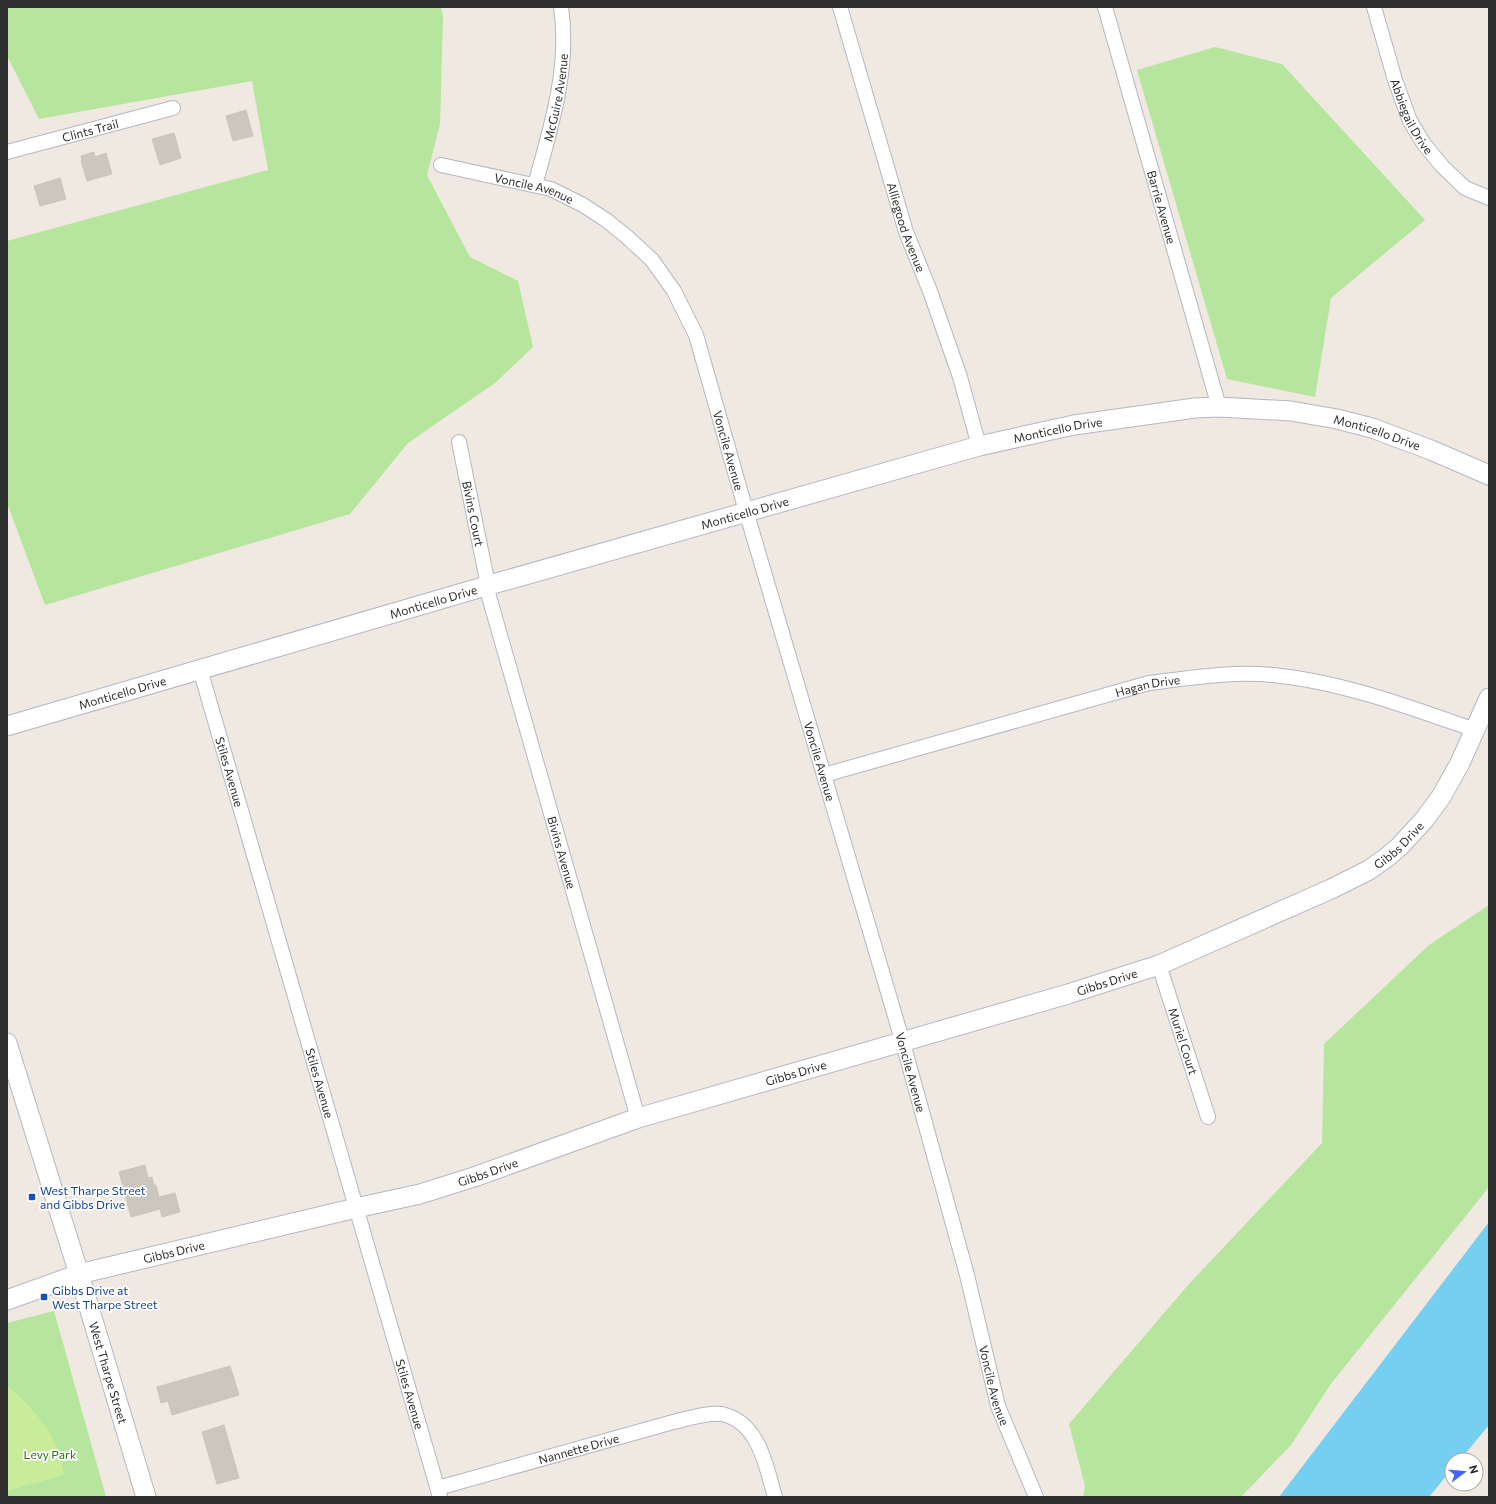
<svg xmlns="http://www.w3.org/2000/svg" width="1496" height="1504" font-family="Commissioner,sans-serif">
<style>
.green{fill:#b6e59e}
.pitch{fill:#c9ec9a}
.water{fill:#75cff0}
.building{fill:#cbc7bf;stroke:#cbc5ba}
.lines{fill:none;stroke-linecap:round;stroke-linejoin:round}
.street-casing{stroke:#b4b7c1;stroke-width:16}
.secondary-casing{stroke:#b4b7c1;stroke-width:21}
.street{stroke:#fff;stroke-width:14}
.secondary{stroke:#fff;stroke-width:19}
.transit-dot{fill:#1a4fb4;stroke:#fff;stroke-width:1.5}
.labels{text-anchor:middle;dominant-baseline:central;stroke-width:3.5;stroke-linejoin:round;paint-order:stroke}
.street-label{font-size:12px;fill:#2e2e2e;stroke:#fff}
.transit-label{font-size:12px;fill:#164399;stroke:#fff;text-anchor:start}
.park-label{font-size:12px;fill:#2c6e1b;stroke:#fff}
</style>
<rect width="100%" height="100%" fill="#efe9e1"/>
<!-- green -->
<path class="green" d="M7,7h434l2,8 -3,109 -13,51 43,82 48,24 15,66 -38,36 -87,60 -58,71 -305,91 -38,-102v-262l261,-71 -16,-89 -213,38 -32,-63z
M1215,47l67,17 143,156 -94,78 -16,99 -88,-18 -90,-309z
M1489,905v282l-159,198 -39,60 -50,52h-158l2,-11 -16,-62 120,-140 133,-141 2,-99 105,-99z
M54,1311l52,186h-99v-174z"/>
<!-- pitch -->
<path class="pitch" d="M7,1386c30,24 51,50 57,89l-57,16z"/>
<!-- water -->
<path class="water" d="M1489,1222v203l-29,35h-8v9l-23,28h-150z"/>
<!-- building -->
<path class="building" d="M246,110l7,26 -20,5 -7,-25z
M174,133l7,25 -21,7 -8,-26z
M94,152l1,5 11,-4 6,21 -25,7 -6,-20 1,-1 -1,-4z
M60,178l6,21 -26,7 -6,-20z
M145,1165l3,13 4,-1 2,8h2l3,12 16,-4 5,19 -18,5 -2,-8 -29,8 -12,-45z
M230,1366l9,29 -67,20 -4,-14 -7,2 -4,-16z
M224,1425l15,53 -22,6 -15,-52z"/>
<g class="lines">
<defs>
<g id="street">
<path id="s1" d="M840,7l66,225 24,59 30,86 19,69"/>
<path id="s2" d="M1105,7l114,400"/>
<path id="s3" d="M1374,7l21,73 15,41 14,23 18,22 23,22 24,10"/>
<path id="s4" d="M7,152l166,-44"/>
<path id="s5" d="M441,165l110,24 32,16 23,15 20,16 26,24 22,31 22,44 50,176 157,532 64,232 31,131 38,91"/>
<path id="s6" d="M535,185c16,-58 35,-117 26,-178"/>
<path id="s7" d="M459,442l29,143"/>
<path id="s8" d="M486,586l152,532"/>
<path id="s9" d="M200,669l240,828"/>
<path id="s10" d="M824,775l325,-92c40,-5 83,-12 124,-8 70,7 136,32 202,55"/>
<path id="s11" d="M1159,965l49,152"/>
<path id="s12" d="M438,1488l235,-66c14,-3 35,-10 49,-8 37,8 44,52 53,83"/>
</g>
<g id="secondary">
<path id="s13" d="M7,726l479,-140 493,-140 95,-21 121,-17 24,-1 72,4 46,8 35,9 59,22 58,25"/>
<path id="s14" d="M7,1043l72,231 67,223"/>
<path id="s15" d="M7,1300l72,-26 277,-66 64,-14 54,-17 164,-59 430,-124 91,-29 172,-76 38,-19 17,-12 13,-11 25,-27 17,-23 19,-34 29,-65"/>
</g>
</defs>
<!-- street casing -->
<use href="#street" class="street-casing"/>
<!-- secondary casing -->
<use href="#secondary" class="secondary-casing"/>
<!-- street -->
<use href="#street" class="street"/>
<!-- secondary -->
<use href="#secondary" class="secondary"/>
</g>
<!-- markers -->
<g class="transit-dot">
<rect x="28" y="1193" width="8" height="8" rx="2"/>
<rect x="40" y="1293" width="8" height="8" rx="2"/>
</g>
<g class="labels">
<!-- street labels -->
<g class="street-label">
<text stroke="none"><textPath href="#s6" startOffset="90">McGuire Avenue</textPath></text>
<text stroke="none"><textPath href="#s3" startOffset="116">Abbiegail Drive</textPath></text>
<text stroke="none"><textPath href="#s4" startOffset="86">Clints Trail</textPath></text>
<text stroke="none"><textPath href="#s5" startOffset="96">Voncile Avenue</textPath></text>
<text stroke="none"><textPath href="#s2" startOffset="208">Barrie Avenue</textPath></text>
<text stroke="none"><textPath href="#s1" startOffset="230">Alliegood Avenue</textPath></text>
<text stroke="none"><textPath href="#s13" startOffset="1092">Monticello Drive</textPath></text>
<text stroke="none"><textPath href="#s13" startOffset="1416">Monticello Drive</textPath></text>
<text stroke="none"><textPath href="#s5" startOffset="444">Voncile Avenue</textPath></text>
<text stroke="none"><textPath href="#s13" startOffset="768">Monticello Drive</textPath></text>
<text stroke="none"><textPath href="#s7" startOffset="73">Bivins Court</textPath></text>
<text stroke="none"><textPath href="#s13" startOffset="444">Monticello Drive</textPath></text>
<text stroke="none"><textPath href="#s10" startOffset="336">Hagan Drive</textPath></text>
<text stroke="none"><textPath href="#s13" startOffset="120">Monticello Drive</textPath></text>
<text stroke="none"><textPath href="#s5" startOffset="768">Voncile Avenue</textPath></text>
<text stroke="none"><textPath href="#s9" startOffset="107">Stiles Avenue</textPath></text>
<text stroke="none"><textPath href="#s15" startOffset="1470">Gibbs Drive</textPath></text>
<text stroke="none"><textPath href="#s8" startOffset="277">Bivins Avenue</textPath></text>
<text stroke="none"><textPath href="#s15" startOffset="1146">Gibbs Drive</textPath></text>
<text stroke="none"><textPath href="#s11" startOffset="80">Muriel Court</textPath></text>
<text stroke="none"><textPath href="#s5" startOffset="1092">Voncile Avenue</textPath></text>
<text stroke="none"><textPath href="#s15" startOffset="822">Gibbs Drive</textPath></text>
<text stroke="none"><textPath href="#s9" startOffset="431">Stiles Avenue</textPath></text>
<text stroke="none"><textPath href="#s15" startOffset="498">Gibbs Drive</textPath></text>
<text stroke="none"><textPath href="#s15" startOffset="174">Gibbs Drive</textPath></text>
<text stroke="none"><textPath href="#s14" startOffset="345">West Tharpe Street</textPath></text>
<text stroke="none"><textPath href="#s5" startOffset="1416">Voncile Avenue</textPath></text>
<text stroke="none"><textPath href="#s9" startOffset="755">Stiles Avenue</textPath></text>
<text stroke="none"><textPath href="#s12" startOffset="146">Nannette Drive</textPath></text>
</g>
<!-- transit labels -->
<g class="transit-label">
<text x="40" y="1190">West Tharpe Street<tspan x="40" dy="14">and Gibbs Drive</tspan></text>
<text x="52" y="1290">Gibbs Drive at<tspan x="52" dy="14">West Tharpe Street</tspan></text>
</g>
<!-- park labels -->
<g class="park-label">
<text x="50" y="1454">Levy Park</text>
</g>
</g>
<!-- border -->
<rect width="1496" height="1504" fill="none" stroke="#2e2e2e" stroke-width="16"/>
<!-- north arrow -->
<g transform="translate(1464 1472) rotate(74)"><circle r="19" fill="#ffffff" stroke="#ababab"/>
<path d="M0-3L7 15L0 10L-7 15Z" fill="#4264fb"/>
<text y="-6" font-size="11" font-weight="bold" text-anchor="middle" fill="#2e2e2e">N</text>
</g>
</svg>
